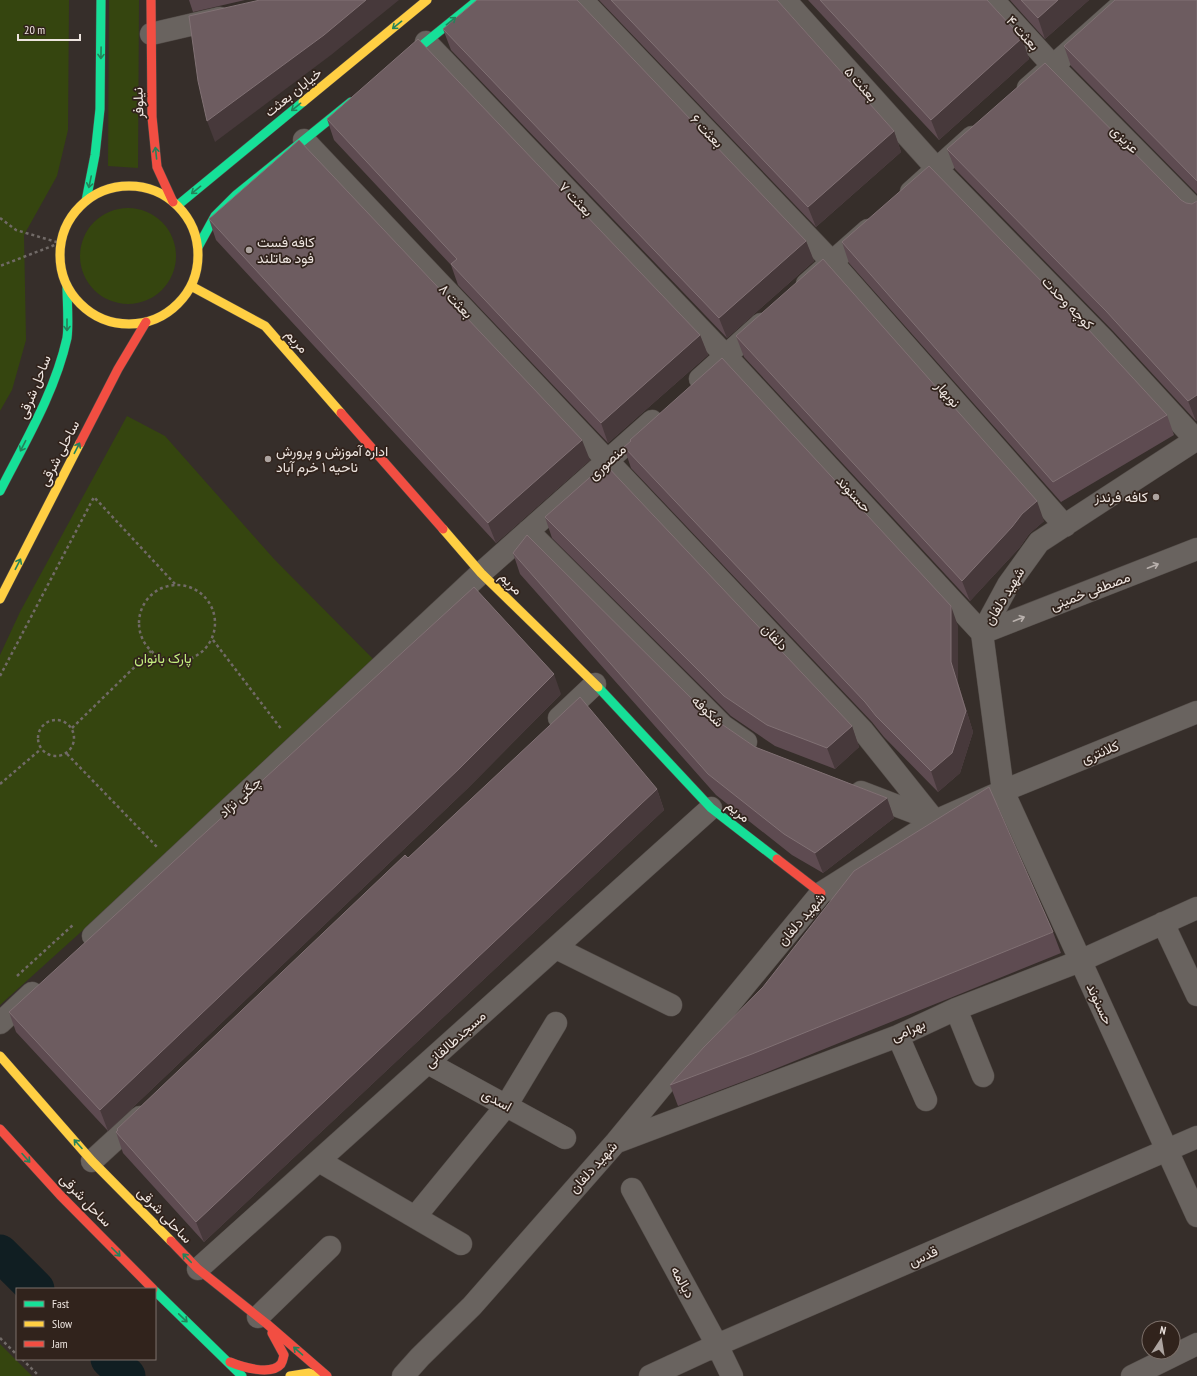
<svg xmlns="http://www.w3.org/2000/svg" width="1197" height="1376" font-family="'PT Sans Narrow',Vazirmatn,sans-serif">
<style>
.green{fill:#35450f}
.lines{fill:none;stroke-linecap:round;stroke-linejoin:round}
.river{stroke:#101e22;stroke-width:37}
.street-casing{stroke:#534c48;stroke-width:23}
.fast-casing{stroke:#534c48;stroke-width:10}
.slow-casing{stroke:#534c48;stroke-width:10}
.jam-casing{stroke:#534c48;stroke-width:10}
.path{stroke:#716a67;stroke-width:2.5;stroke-dasharray:3 3;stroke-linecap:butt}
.street{stroke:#69635f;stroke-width:22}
.fast{stroke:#16e098;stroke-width:9}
.slow{stroke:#ffcf43;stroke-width:9}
.jam{stroke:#f24e42;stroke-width:9}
.wall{fill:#5e4b51}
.shaded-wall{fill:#47393b}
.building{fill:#6d5c60;stroke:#817174}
.oneway{stroke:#24825a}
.oneway2{stroke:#b8b0ac}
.poi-dot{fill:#ada4a0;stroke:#31231c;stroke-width:1.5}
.labels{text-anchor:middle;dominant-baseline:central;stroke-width:3.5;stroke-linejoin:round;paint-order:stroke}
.street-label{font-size:14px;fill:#ede4df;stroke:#31231c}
.poi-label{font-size:14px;fill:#ede4df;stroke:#31231c;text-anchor:start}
.park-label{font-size:14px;fill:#c3ee7f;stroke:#31231c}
</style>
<rect width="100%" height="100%" fill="#362e2a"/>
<!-- green -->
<path class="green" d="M0,0h69l-1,130 -11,46 -33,59 2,105 -14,50 -12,21z
M109,0h30l-1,168 -30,-2z
M80 256a48 48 0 1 1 96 0a48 48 0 1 1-96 0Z
M127,416l38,20 109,123 104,105 -378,341v-350l20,-43z
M0,1344l32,32h-32z"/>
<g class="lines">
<!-- river -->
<path class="river" d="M0,1253l36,36
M109,1359l18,17"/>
<defs>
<path id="street" d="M582,0l250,262 233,264
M785,0l152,169 167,171 92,100
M993,0l60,66 144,146
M151,34l69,-16
M426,42l300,314 256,277 215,-84
M1028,88l99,-88
M304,140l559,591 72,90
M911,192l61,-55
M807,284l61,-54
M700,379l61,-55
M1197,439l-158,103 -31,43 -26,48 21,158 194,425
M528,531l195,195 23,16
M559,718l36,-34
M861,792l73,28
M1163,923l34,72
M93,936l388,-363 171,-152
M556,948l115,57
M956,1009l27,67
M0,1023l32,-30
M898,1036l28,64
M428,1063l137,75
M617,1142l281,-106 58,-27 124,-48 117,-53
M92,1161l48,-44
M319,1161l142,83
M632,1189l85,156 15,31
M415,1217l91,-111 50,-83
M198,1269l513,-461
M258,1317l72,-70
M403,1376l17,-19 52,-51 144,-164 205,-249 114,-72 68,-30 194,-79
M650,1376l67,-31 480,-208
M1132,1376l65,-32"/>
<path id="fast" d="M400,63l78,-63
M86,201l9,-46 5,-46 1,-109
M178,205l125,-103
M198,247l17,-31 21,-21 115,-93
M0,491c25,-49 55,-99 67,-153 2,-13 0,-38 0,-52
M598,687l113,121 66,51
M155,1291l87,85"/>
<path id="slow" d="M303,102l124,-102
M60 255a69 69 0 1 1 138 0a69 69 0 1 1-138 0Z
M191,286l74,40 76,87
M443,529l38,44 117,114
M0,599l80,-156
M0,1056l92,105 79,80
M290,1376l19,-3 9,3"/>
<path id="jam" d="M151,0l1,117 5,50 16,35
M341,413l102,116
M80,443l38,-74 28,-47
M777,859l44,34
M0,1129l60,66 93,94
M171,1241l27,28 69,55 60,52
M230,1362c12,5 41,14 51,2 2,-3 2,-6 3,-9l-12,-22"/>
</defs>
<!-- street casing -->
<use href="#street" class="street-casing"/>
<!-- fast casing -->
<use href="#fast" class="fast-casing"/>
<!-- slow casing -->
<use href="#slow" class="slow-casing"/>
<!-- jam casing -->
<use href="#jam" class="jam-casing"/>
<!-- path -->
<path class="path" d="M0,218l16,12 44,13 -60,23
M139 623a38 38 0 1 1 76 0a38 38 0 1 1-76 0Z
M213,640l69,90
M0,676l94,-179 81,87
M38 738a18 18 0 1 1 36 0a18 18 0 1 1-36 0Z
M72,728l79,-77
M67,754l90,93
M0,784l41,-35
M17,976l57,-52
M0,1338l17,17
M22,1359l17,17"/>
<!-- street -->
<use href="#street" class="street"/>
<!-- fast -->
<use href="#fast" class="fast"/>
<!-- slow -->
<use href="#slow" class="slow"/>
<!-- jam -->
<use href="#jam" class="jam"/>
</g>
<!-- wall -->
<path class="wall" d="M189,0h56l-52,12z
M599,0h178l117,131 7,21 -85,75z
M808,0h179l35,38 7,21 -90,81z
M1010,0h79l-44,39z
M1197,0v194l-126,-128 -7,-20z
M443,29l363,212 8,20 -87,77 -276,-288z
M327,119l373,216 8,20 -100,88 -150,-158 -7,-20 -117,-125z
M947,149l234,51 5,3 6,1 5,-3v219l-1,1 -83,-90 -158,-162z
M209,219l381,241 -94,83 -280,-303z
M842,242l325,173 7,20 -113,67 -212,-239z
M736,336l308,185 -15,13 -9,13 -50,54 -226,-244z
M630,440l328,186v57l15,49 -13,41 -22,19 -54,-55 -12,-15 -241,-254 -7,-21 6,-5z
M545,517l307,209 7,21 -24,22 -60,-23 -44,-30 -179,-178z
M513,553l194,161 48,33 132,51 7,20 -71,55 -31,-18 -76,-60 -196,-221z
M561,694l-93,94 -360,343 -92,-99 -7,-20z
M657,789l7,21 -460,432 -81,-89 -7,-21 2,-2 -1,-1 291,-271z
M1053,932l8,21 -301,122 -82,31 -8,-21z"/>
<!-- shaded-wall -->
<path class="shaded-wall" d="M366,0h33l-68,55 -116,87 -8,-21z
M1058,0h31l-44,39 -7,-21z
M1022,38l7,21 -90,81 -8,-20z
M894,131l7,21 -85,75 -8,-20z
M806,241l8,20 -87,77 -8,-20z
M700,335l8,20 -100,88 -7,-20z
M1197,395v25l-1,1 -8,-20z
M582,440l8,20 -94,83 -8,-20z
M1037,501l7,20 -15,13 -9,13 -50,54 -8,-20 60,-67z
M951,606l7,20v57l15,49 -13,41 -22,19 -7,-21 20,-109z
M554,674l7,20 -93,94 -360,343 -8,-21z
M852,726l7,21 -24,22 -8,-21z
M657,789l7,21 -460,432 -8,-20z
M887,798l7,20 -71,55 -8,-20z"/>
<!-- building -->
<path class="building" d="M260,0h106l-42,35 -117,86 -9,-40 -9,-65z
M477,0h100l229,241 -87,77 -276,-289z
M611,0h166l117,131 -86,76z
M820,0h167l35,38 -91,82z
M1021,0h37l-20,18z
M1115,0h82v181l-133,-135z
M418,39l282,296 -99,88 -150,-159 6,-5 -130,-140z
M1045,63l136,137 5,3 6,1 5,-3v194l-9,6 -82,-90 -159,-162z
M299,140l283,300 -94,83 -279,-304z
M929,166l158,162 80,87 -114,67 -211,-240z
M823,259l214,242 -15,13 -10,13 -50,54 -226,-245z
M722,358l229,248v56l15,49 -14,42 -21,18 -55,-55 -11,-14 -241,-255 7,-6 -1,-1z
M605,464l247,262 -25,22 -60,-23 -43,-29 -179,-179z
M527,535l180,179 48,33 132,51 -72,55 -31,-19 -76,-60 -195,-221z
M474,587l80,87 -94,94 -360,342 -91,-98z
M580,697l77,92 -461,433 -80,-90 2,-2 -1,-1 288,-274 3,3z
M989,787l64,145 -301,122 -82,31 34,-38 59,-60 91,-116z"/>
<!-- one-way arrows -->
<defs><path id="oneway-shaft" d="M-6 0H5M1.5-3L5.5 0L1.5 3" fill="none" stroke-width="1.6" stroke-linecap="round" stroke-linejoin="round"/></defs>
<g class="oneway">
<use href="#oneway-shaft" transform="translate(451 21) rotate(-39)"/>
<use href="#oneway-shaft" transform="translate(397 25) rotate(141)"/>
<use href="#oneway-shaft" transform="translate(101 53) rotate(91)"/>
<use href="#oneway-shaft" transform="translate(296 107) rotate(141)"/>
<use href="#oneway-shaft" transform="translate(156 153) rotate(-96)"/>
<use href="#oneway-shaft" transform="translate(90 182) rotate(102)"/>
<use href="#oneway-shaft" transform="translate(196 190) rotate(141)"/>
<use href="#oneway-shaft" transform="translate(67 325) rotate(90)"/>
<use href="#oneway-shaft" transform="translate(23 446) rotate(117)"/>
<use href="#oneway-shaft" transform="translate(77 448) rotate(-63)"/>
<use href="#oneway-shaft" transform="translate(18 564) rotate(-63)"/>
<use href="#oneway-shaft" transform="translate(78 1144) rotate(-132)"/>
<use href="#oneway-shaft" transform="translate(26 1158) rotate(48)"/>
<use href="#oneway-shaft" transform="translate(116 1252) rotate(45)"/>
<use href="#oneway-shaft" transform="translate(187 1258) rotate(-134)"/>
<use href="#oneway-shaft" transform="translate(183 1318) rotate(44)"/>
<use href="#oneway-shaft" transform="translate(298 1351) rotate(-139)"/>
</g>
<g class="oneway2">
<use href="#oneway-shaft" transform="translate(1153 566) rotate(-21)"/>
<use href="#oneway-shaft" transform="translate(1019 619) rotate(-21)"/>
</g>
<!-- markers -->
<g class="poi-dot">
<circle cx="249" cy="250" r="4"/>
<circle cx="268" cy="459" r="4"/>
<circle cx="1156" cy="497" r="4"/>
</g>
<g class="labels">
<!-- street labels -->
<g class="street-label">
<text transform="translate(1023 33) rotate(48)">بعثت ۴</text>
<text transform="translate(861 84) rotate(48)">بعثت ۵</text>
<text transform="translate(293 92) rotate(-39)">خیابان بعثت</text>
<text transform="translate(138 103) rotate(-92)">نیلوفر</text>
<text transform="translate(707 131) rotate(46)">بعثت ۶</text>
<text transform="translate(1125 139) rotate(45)">عزیزی</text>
<text transform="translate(576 199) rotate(46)">بعثت ۷</text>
<text transform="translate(456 301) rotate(46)">بعثت ۸</text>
<text transform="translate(1068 303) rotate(46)">کوچه وحدت</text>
<text transform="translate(297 341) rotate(49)">مریم</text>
<text transform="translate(34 387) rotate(-68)">ساحل شرقی</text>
<text transform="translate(948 394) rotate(49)">نوبهار</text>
<text transform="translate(59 453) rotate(-63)">ساحلی شرقی</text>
<text transform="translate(607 462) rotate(-42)">منصوری</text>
<text transform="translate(854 494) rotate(47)">حسنوند</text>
<text transform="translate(511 583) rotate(44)">مریم</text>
<text transform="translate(1090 591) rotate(-21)">مصطفی خمینی</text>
<text transform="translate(1004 596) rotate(-59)">شهید دلفان</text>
<text transform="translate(775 637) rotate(47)">دلفان</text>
<text transform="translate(708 711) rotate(44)">شکوفه</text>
<text transform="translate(1100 752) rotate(-22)">کلانتری</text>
<text transform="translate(240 797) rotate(-43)">چگنی نژاد</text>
<text transform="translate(738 811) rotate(38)">مریم</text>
<text transform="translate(801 919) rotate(-49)">شهید دلفان</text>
<text transform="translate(1100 1004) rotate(65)">حسنوند</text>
<text transform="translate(908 1030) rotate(-24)">بهرامی</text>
<text transform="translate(455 1039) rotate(-42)">مسجدطالقانی</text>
<text transform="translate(497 1100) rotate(29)">اسدی</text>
<text transform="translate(593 1167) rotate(-48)">شهید دلفان</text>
<text transform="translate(86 1200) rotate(46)">ساحل شرقی</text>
<text transform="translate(165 1215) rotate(46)">ساحلی شرقی</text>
<text transform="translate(923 1256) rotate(-24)">قدس</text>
<text transform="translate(683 1282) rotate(61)">دیالمه</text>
</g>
<!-- poi labels -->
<g class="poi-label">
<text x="257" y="242">کافه فست<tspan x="257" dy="16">فود هاتلند</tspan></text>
<text x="276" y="451">اداره آموزش و پرورش<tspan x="276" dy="16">ناحیه ۱ خرم آباد</tspan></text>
<text x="1148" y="497" text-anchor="end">کافه فرندز</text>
</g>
<!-- park labels -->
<g class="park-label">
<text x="163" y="658">پارک بانوان</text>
</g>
</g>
<!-- legend -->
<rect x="16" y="1288" width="140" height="72" fill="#31231c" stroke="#7c706a"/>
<rect x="24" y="1301" width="20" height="6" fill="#16e098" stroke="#7c706a"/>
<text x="52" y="1308" font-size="12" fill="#ede4df">Fast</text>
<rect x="24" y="1321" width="20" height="6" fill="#ffcf43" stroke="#7c706a"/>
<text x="52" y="1328" font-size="12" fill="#ede4df">Slow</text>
<rect x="24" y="1341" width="20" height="6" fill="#f24e42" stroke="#7c706a"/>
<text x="52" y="1348" font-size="12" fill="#ede4df">Jam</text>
<!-- north arrow -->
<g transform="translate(1161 1340) rotate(12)"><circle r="19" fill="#31231c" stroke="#7c706a"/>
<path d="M0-3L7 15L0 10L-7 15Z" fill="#ada4a0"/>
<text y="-6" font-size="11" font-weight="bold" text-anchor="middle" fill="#ede4df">N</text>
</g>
<!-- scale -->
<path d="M18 34v6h62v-6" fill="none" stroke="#ede4df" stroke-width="2"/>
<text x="24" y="34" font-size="12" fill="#ede4df" stroke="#31231c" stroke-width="3" paint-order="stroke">20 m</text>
</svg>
